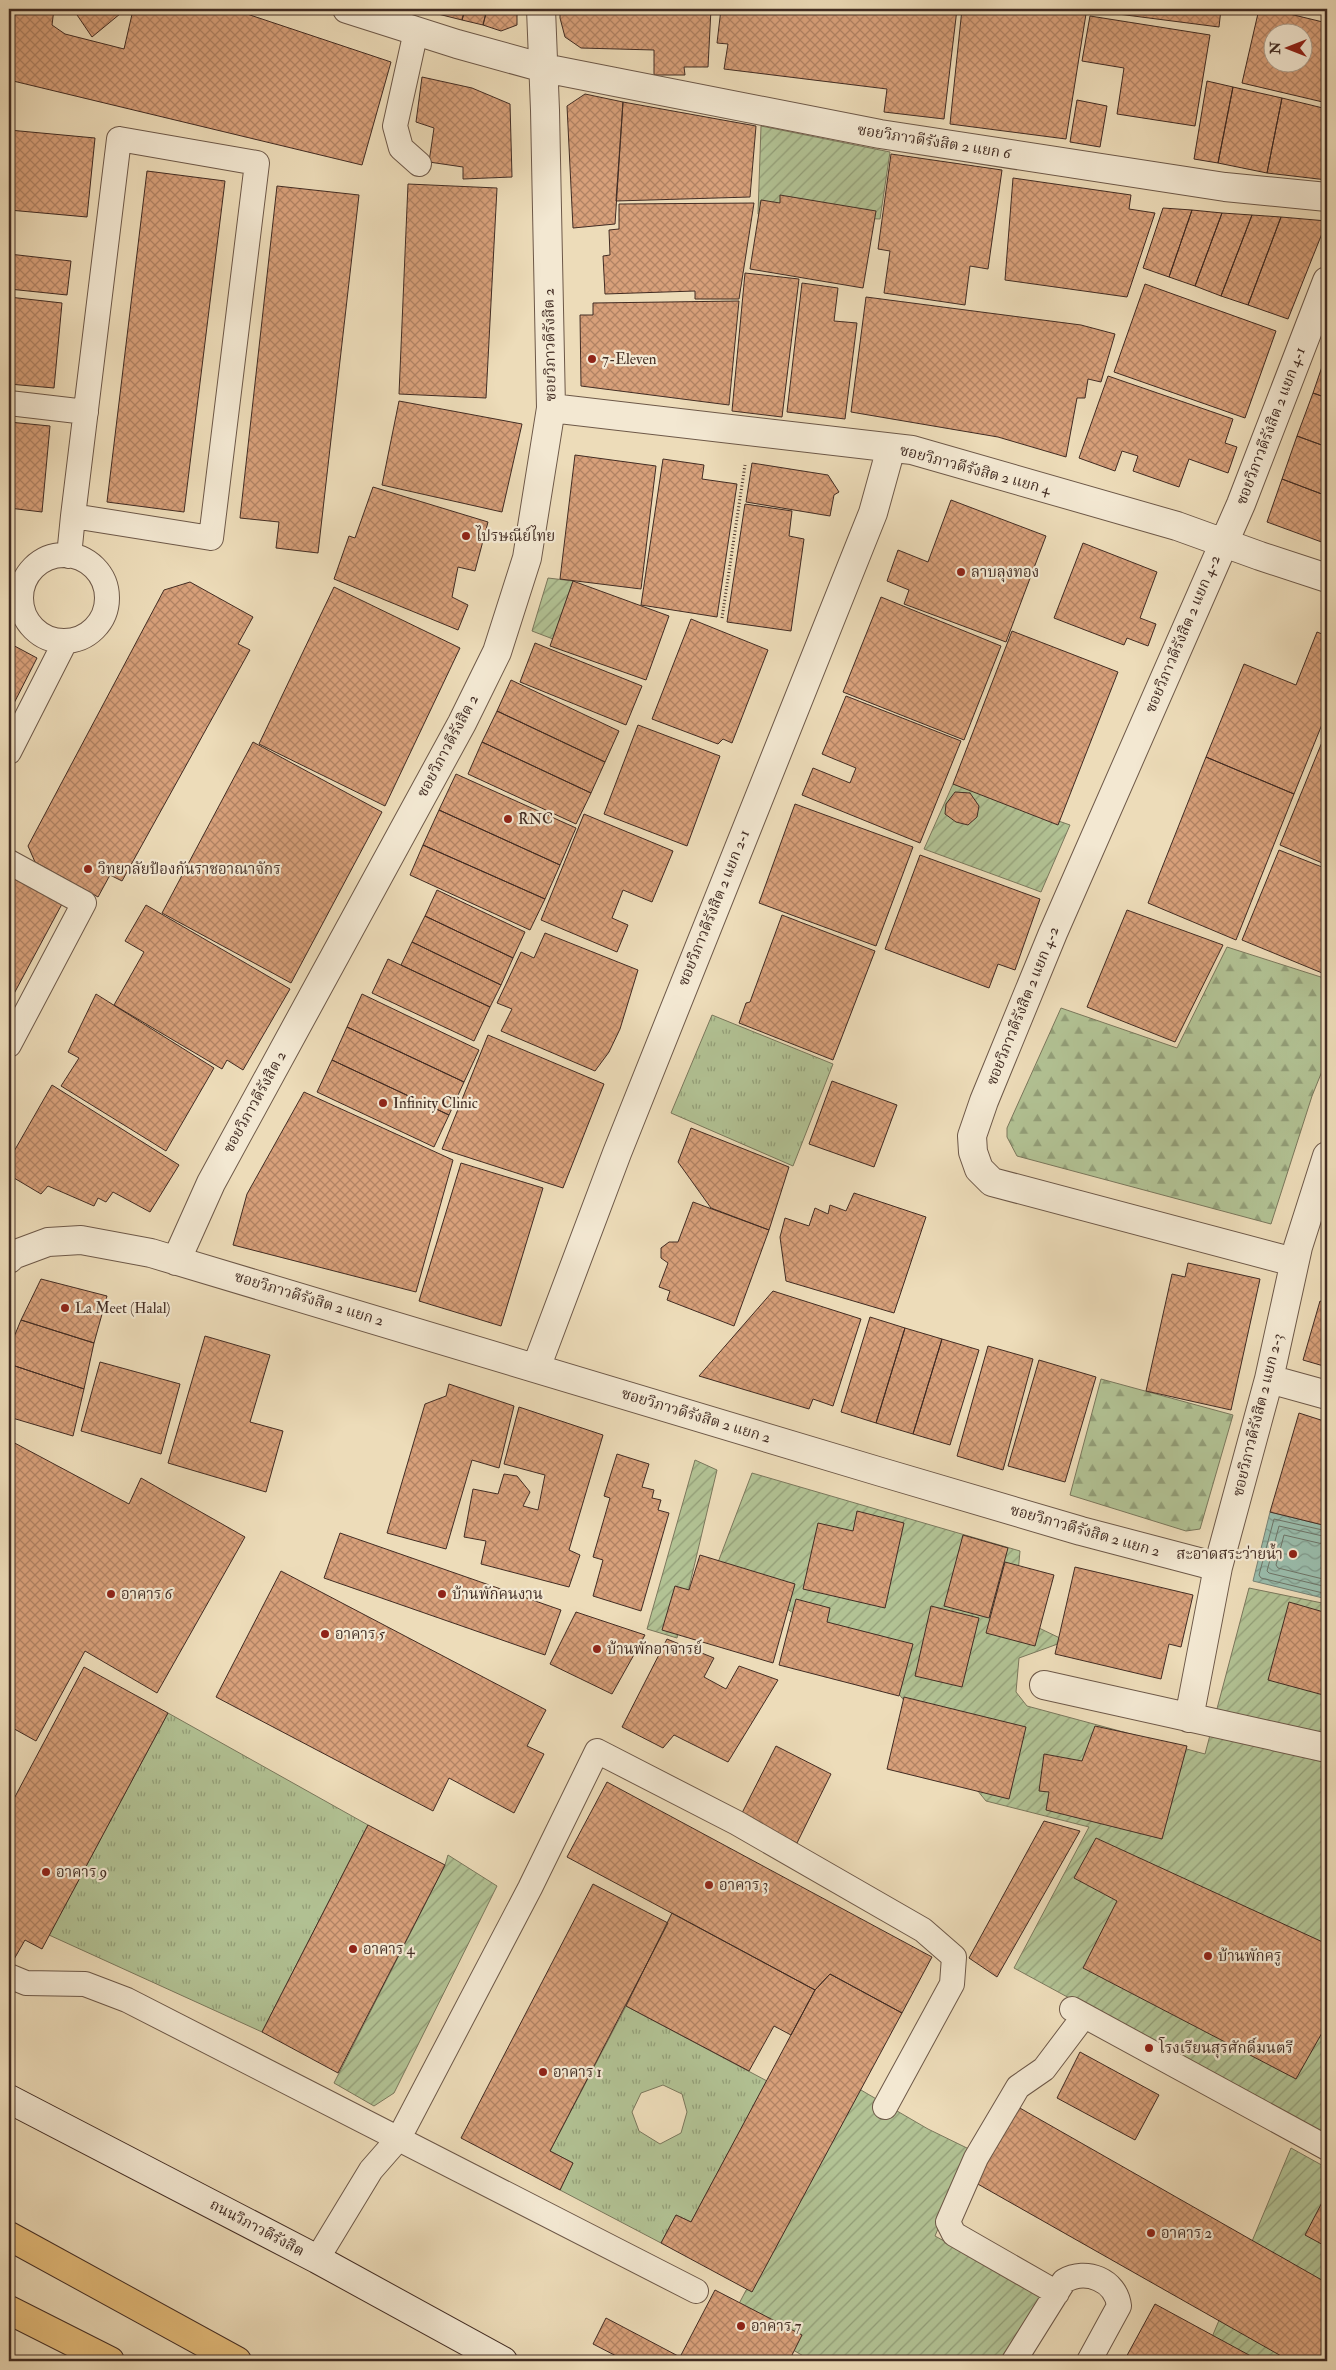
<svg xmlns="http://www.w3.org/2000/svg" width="1336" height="2370" font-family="'IM FELL Double Pica','Noto Serif Thai',serif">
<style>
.grass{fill:url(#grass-tufts);stroke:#7a775c;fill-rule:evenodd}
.forest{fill:url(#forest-firs);stroke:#7a775c}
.garden{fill:url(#garden-furrows);stroke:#7a775c}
.water{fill:url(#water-waves);stroke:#778275}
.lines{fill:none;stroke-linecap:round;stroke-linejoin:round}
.shore{stroke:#6e7467;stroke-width:1}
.building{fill:url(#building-cross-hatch);stroke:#422c23;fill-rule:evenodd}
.lane-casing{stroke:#6d5848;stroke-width:26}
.street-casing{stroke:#6d5848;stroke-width:30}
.secondary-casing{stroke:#422c23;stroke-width:30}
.highway-casing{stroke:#422c23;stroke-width:30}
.path{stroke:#422c23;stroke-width:3;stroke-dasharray:1 2.5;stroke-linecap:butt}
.lane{stroke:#f3e8d2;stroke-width:24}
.street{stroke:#f3e8d2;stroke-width:28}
.secondary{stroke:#f3e8d2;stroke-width:28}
.highway{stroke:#e6be7c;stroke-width:28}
.poi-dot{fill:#8f2418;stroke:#f3e8d2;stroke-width:2}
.labels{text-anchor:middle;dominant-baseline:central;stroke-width:4.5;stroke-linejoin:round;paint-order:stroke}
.street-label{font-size:15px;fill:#422c23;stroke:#f3e8d2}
.poi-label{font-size:15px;fill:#422c23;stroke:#f3e8d2;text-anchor:start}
</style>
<defs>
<pattern id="grass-tufts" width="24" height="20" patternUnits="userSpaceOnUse" patternTransform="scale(1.25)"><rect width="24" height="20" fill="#b2c294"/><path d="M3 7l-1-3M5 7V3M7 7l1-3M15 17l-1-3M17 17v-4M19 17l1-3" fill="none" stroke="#929e78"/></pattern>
<pattern id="forest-firs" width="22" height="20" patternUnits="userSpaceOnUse" patternTransform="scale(1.25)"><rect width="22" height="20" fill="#b2c294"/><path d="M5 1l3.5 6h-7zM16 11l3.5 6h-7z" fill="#929e78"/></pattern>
<pattern id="garden-furrows" width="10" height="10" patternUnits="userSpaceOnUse" patternTransform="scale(1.25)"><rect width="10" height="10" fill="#b2c294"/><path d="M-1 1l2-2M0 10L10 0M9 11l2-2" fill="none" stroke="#929e78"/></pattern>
<pattern id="water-waves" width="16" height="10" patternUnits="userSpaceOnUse" patternTransform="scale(1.25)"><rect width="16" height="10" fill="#9abcab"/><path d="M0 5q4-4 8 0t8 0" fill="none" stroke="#7f998b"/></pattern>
<pattern id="building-cross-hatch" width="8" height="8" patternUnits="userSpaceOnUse" patternTransform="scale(1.25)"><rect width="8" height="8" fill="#d8a07a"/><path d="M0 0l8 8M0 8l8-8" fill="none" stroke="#b18364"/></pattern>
</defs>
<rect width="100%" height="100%" fill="#eddcb9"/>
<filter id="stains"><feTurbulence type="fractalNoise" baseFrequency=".004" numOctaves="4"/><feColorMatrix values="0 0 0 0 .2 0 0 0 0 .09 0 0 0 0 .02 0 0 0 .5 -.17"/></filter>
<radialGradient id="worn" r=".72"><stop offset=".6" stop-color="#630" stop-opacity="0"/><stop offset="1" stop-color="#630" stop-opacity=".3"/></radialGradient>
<!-- grass -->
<path class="grass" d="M712,1015l121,49 -40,102 -122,-53z
M168,1713l200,112 -106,207 -213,-97z
M626,2006l141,75 -76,141 -15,-7 -15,28 -101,-53 13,-27 -23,-12zM663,2085l19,9 5,18 -6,21 -21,11 -21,-13 -7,-19 9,-19z"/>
<!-- forest -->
<path class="forest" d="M1227,947l100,32v80l-15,37 -41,128 -254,-68 -10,-19v-9l54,-120 116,40z
M1101,1379l132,36 -33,114 -14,2 -116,-36z"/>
<!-- garden -->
<path class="garden" d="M761,126l129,26 -10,67 -122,-5z
M548,578l25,3 -20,58 -21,-8z
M953,784l117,41 -29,67 -117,-43z
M695,1460l22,10 -40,168 -30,-9z
M752,1473l268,78 -6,65 52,25 -47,17 -3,34 11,14 178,48 44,-166 78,16v534l-313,-170 75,-141 -103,-26 -93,-114 -87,-66 -89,-56z
M448,1855l49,31 -103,207 -20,13 -40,-23 111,-218z
M854,2086l74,43 43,21 -36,86 107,59 -31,66h-199l-79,-46z
M1291,2148l36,20v193h-125z"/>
<!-- water -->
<path class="water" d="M1270,1512l57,14v73l-74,-18z"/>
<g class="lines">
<!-- shore -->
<path class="shore" d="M1327,1531l-53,-12 -15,56 2,3 66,16
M1327,1537l-48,-11 -12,45 2,2 58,14
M1327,1545l-43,-10 -8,30 2,3 49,12"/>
</g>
<!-- building -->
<path class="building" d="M9,9h45l-2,16 13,9 59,15 9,-39 2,-1h97l159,53 -29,103 -353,-85z
M73,9h53l-34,28z
M420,9h19l-1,5z
M439,9h26l-3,11 -24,-6z
M465,9h22l-4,16 -21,-5z
M487,9h30v16l-16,6 -18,-6z
M560,9h151l-3,58h-24l1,8h-31v-25l-73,-2 -16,-11 -5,-19z
M721,9l14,1v-1h142l19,2v-2h61l-13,110 -60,-7 3,-23 -163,-20 4,-25 -11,-1z
M962,9h72l52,5 -20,125 -116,-15z
M1079,9h142l-2,18z
M1259,9h10l58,14v80l-85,-20zM1274,32h30v30h-30z
M1090,16l120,19 -15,91 -78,-12 7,-46 -42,-7z
M422,77l50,11 38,16 2,73 -49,2v-12l-34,-5 5,-34 -18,-6z
M1207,81l26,6 -15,76 -24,-4z
M1233,87l49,11 -15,75 -49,-10z
M585,94l38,8 -8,122 -42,4 -6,-122z
M1282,98l45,11v71l-60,-7z
M1077,100l30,6 -7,41 -30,-5z
M623,102l133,24 -6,71 -134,4z
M9,130l86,8 -8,79 -78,-7z
M891,154l111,16 -14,99 -18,-3 -5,39 -81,-12 6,-42 -12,-2z
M147,171l78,10 -41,331 -77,-10z
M1013,178l118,17 -2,14 26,4 -28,84 -122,-17z
M408,184l89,4 -11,210 -87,-4z
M277,186l82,9 -41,358 -42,-5 3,-26 -39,-4z
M780,195l96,16 -13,77 -113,-19 11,-69 19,3z
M754,203l-15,96h-44v-8l-90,3 -2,-38 7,-1 -1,-25 10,-1v-25z
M1163,208l29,2 -23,67 -26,-9z
M1192,210l30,3 -27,73 -26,-9z
M1222,213l30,2 -31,81 -26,-10z
M1252,215l29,2 -33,88 -27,-9z
M1281,217l46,4 -39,98 -40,-14z
M9,254l62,7 -4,34 -58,-6z
M745,273l54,6 -17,138 -50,-6z
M802,283l36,5 -4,33 23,2 -12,96 -58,-7z
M1145,284l131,47 -31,87 -131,-46z
M9,297l53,6 -8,85 -45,-4z
M866,297l215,28 34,9 -14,48 -13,-3 -3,19h-8l-11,59 -68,-20 -147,-25z
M739,301l-10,104 -148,-19 -1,-71h13v-12z
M1327,352v46l-14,-5z
M1108,376l125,43 -8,24 12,4 -9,26 -39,-14 -10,28 -46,-16 5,-15 -16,-5 -7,20 -36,-13z
M1313,393l14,5v49l-30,-11z
M399,401l123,23 -20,88 -120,-27z
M9,422l41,4 -8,86 -33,-4z
M1297,436l30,11v49l-45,-17z
M575,455l81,11 -15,123 -81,-10z
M663,459l41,6 -2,14 35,5 -20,133 -76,-12z
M752,463l76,12 11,17 -5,3 -4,21 -84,-14z
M1282,479l45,17v48l-60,-22z
M373,487l115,35 -13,49 -17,-4 -6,30 16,8 -10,25 -124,-51 15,-43 6,2z
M951,500l95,36 -40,106 -102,-38 5,-14 -22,-9 11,-31 30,12z
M745,504l47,7 -3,25 15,3 -13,92 -64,-9z
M1083,543l74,29 -17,46 16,6 -8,22 -21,-8 -3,7 -70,-27z
M573,581l96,35 -23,64 -96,-34z
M190,582l63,35 -15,27 12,6 -128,231 -12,-6 -12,22 -63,-35 -7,-16 136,-256z
M334,587l126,61 -75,158 -126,-62z
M881,597l120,49 -37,94 -121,-48z
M691,619l77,31 -36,93 -9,-4 -5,5 -66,-25z
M1012,631l106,41 -60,153 -105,-41z
M1317,632l10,4v76l-33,82 -88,-37 38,-93 52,21z
M9,643l28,15 -28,55z
M535,643l107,43 -16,39 -106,-43z
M511,680l108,51 -14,31 -108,-51z
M846,696l115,45 -41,102 -118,-48 11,-27 37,15 6,-15 -34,-14z
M497,711l108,51 -14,31 -109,-51z
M638,725l82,31 -33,90 -83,-32z
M1327,730v135l-47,-20z
M253,742l129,70 -91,171 -129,-70z
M482,742l109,51 -15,31 -108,-50z
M1206,757l88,37 -58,146 -88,-37z
M456,774l120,54 -16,37 -121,-55z
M955,792l15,1 9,13 -2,11 -9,8 -12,-3 -11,-8 1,-10z
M795,804l118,43 -37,99 -117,-43z
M439,810l121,55 -15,34 -122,-54z
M584,814l89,37 -21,51 -29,-12 -11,28 16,7 -11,27 -76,-32z
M423,845l122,54 -15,31 -120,-55z
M1279,850l48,19v106l-85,-35z
M920,855l120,44 -25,71 -17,-6 -9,24 -104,-39z
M9,875l53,29 -53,99z
M437,890l88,42 -12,26 -88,-42z
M146,905l144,84 -47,81 -16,-10 -5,9 -108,-64 30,-53 -19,-11z
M1127,910l96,35 -48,97 -88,-35z
M782,915l93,36 -42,109 -94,-37 7,-20 4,-1z
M425,916l88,42 -12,27 -89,-43z
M545,933l93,37 -18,59 -11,23 -14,19 -94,-40 11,-22 -15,-6 24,-51 13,6z
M412,942l89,43 -11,22 -89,-42z
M388,959l102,48 -16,34 -102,-48z
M96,994l118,74 -48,83 -105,-65 18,-28 -11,-6z
M362,994l117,56 -15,32 -117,-55z
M347,1027l117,55 -15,33 -117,-55z
M488,1035l116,49 -41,104 -121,-39z
M332,1060l117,55 -15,32 -117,-55z
M832,1081l65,24 -23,62 -65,-23z
M52,1085l127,80 -29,47 -37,-20 -7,10 -8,-4 -4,8 -46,-20 -7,8 -32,-19v-15z
M304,1092l149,68 -37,132 -183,-47 14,-51z
M691,1128l98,39 -20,63 -58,-22 -33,-46z
M461,1163l82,25 -42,138 -82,-25z
M854,1193l72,24 -32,96 -108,-32 -6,-44 5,-19 24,8 6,-18 13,6 2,-9 16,6z
M693,1202l76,28 -35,96 -67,-26 3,-9 -11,-4 9,-24 -7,-5v-10l8,-6h9z
M1188,1263l72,16 -29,131 -85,-19 26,-117 13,3z
M41,1279l66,17 -13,47 -73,-23z
M773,1291l88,28 -28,87 -20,-7 -4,10 -110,-33z
M1320,1301l7,2v64l-24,-7z
M870,1317l35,11 -29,95 -35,-11z
M21,1320l73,23 -10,46 -75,-25v-15z
M905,1328l37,11 -29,95 -37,-11z
M205,1336l65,19 -20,67 33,9 -17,61 -98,-29z
M942,1339l37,11 -29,95 -37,-11z
M988,1346l45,13 -30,111 -46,-14z
M1039,1360l57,17 -31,105 -57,-16z
M100,1362l80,22 -19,70 -80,-23z
M9,1364l75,25 -11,47 -64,-19z
M449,1384l65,22 -15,62 -27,-8 -26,89 -59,-16 38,-129 21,-8z
M519,1407l84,28 -34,115 11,5 -11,32 -88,-23 5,-23 -22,-4 9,-48 25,5 6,-20 13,2 13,16 -7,14 15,4 7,-35 -41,-11z
M1299,1413l28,9v104l-57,-14z
M9,1440l120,64 12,-26 104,59 -88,156 -72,-42 -49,90 -27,-15z
M617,1454l32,10 -7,23 12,3 -2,8 9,2 -3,10 11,3 -28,98 -48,-15 10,-36 -10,-3 17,-59 -6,-2z
M857,1511l47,12 -19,85 -82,-19 15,-66 35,8z
M340,1533l221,77 -16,45 -221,-77z
M963,1535l45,13 -19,70 -45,-12z
M700,1555l95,29 -22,79 -111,-33 13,-44 14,4z
M1005,1562l49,13 -19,71 -49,-13z
M1075,1567l118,28 -12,52 -12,-3 -8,35 -106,-25z
M281,1571l265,139 -19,36 17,8 -30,59 -65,-35 -16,33 -217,-114z
M796,1599l34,9 -3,14 86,22 -14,52 -120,-31z
M1289,1602l38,11v83l-59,-16z
M931,1606l48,12 -17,69 -47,-11z
M576,1612l69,23 -33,59 -62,-30z
M667,1639l47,19 -10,19 22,12 13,-23 39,14 -50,82 -54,-27 -11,13 -41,-21z
M84,1667l84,46 -126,236 -17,-9 -12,21 -4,-2v-151z
M904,1697l122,30 -17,72 -122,-30z
M1095,1726l92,20 -25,93 -116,-29 3,-18 -10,-1 5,-37 38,7z
M776,1746l55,28 -34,69 -56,-28z
M607,1782l325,175 -30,56 -72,-39 -15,16 -248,-133z
M1044,1821l36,10 -83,146 -28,-19z
M368,1825l77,40 -107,208 -76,-41z
M1096,1838l231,106v80l-31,55 -213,-111 34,-67 -43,-23z
M593,1884l75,39 -118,228 23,12 -13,27 -99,-52z
M672,1913l143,77 -24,45 -17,-9 -25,45 -123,-65z
M830,1974l72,39 -150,279 -91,-49 15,-28 15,7 124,-232z
M1080,2052l79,43 -24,45 -78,-42z
M1018,2107l309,176v78h-37l-314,-178z
M1327,2193v54l-22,-12z
M715,2290l87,45 -13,26h-163l-33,-17 13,-26 74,39z
M1155,2304l105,57h-136z"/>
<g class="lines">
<defs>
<path id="lane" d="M416,31l-21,95 6,22 18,16
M9,403l77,9
M21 598a43 43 0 1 1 86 0a43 43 0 1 1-86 0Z
M69,556l4,-40 46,-377 138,24 -46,375 -138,-22
M9,752l56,-110
M9,862l75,41 -75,142
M9,1976l17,7 59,1 42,16 569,291
M1072,2009l255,139
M317,2259l54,-89 28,-32 131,-250 67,-137 140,72 186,107 31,27 -2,27 -67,123
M1057,2293l-103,-59 -6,-12 28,-64 42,-71 26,-18 40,-53
M1014,2361l50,-80c22,-13 52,-1 55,25l-30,55"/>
<path id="street" d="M347,9l110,35 87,24 336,66 345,53 102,10
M551,408l361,42 265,76 83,30 67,22
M9,1259l4,-4 35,-13 33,-2 70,13 730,219 200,59 137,36
M176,1261l35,-78 251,-460 35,-71 30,-94 24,-150 -6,-298 -4,-101
M1294,1262l-302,-80 -13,-13 -6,-17 -1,-16 12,-35 69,-168 188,-429 86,-223
M536,1368l81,-215 256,-640 18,-65
M1269,1379l58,16
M1044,1685l283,63
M1189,1718l29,-151 51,-188 29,-132 29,-91"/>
<path id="secondary" d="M9,2099l308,160 186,102"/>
<path id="highway" d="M9,2236l228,125
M9,2310l101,51"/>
</defs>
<!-- lane casing -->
<use href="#lane" class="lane-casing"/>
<!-- street casing -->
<use href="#street" class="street-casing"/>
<!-- secondary casing -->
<use href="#secondary" class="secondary-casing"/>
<!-- highway casing -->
<use href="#highway" class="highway-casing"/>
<!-- path -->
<path class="path" d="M722,618l23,-153"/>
<!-- lane -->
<use href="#lane" class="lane"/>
<!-- street -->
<use href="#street" class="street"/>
<!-- secondary -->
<use href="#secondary" class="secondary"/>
<!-- highway -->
<use href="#highway" class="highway"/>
</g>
<!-- markers -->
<g class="poi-dot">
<circle cx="592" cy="359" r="5"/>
<circle cx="466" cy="536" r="5"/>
<circle cx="961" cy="572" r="5"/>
<circle cx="508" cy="819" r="5"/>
<circle cx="88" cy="869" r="5"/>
<circle cx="383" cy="1103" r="5"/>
<circle cx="65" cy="1308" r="5"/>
<circle cx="1293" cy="1554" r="5"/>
<circle cx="111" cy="1594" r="5"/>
<circle cx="442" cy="1594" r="5"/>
<circle cx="325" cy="1634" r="5"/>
<circle cx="597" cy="1649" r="5"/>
<circle cx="46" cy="1872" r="5"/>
<circle cx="709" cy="1885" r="5"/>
<circle cx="353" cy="1949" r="5"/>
<circle cx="1208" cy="1956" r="5"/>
<circle cx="1149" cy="2048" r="5"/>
<circle cx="543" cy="2072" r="5"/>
<circle cx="1151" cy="2233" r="5"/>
<circle cx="741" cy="2326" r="5"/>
</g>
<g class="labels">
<!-- street labels -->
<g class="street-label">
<text transform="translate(934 142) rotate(9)">ซอยวิภาวดีรังสิต 2 แยก 6</text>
<text transform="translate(550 345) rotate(-91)">ซอยวิภาวดีรังสิต 2</text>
<text transform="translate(1271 426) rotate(-69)">ซอยวิภาวดีรังสิต 2 แยก 4-1</text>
<text transform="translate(975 470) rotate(15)">ซอยวิภาวดีรังสิต 2 แยก 4</text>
<text transform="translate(1183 634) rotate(-67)">ซอยวิภาวดีรังสิต 2 แยก 4-2</text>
<text transform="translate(448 746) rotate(-62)">ซอยวิภาวดีรังสิต 2</text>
<text transform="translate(714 908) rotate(-68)">ซอยวิภาวดีรังสิต 2 แยก 2-1</text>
<text transform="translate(1023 1006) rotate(-68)">ซอยวิภาวดีรังสิต 2 แยก 4-2</text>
<text transform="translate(255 1102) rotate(-61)">ซอยวิภาวดีรังสิต 2</text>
<text transform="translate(309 1299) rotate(17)">ซอยวิภาวดีรังสิต 2 แยก 2</text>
<text transform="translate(1258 1415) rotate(-76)">ซอยวิภาวดีรังสิต 2 แยก 2-3</text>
<text transform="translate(696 1416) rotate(17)">ซอยวิภาวดีรังสิต 2 แยก 2</text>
<text transform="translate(1085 1531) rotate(16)">ซอยวิภาวดีรังสิต 2 แยก 2</text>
<text transform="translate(257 2228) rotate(28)">ถนนวิภาวดีรังสิต</text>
</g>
<!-- poi labels -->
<g class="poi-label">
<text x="602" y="359">7-Eleven</text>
<text x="476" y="536">ไปรษณีย์ไทย</text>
<text x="971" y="572">ลาบลุงทอง</text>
<text x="518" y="819">RNC</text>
<text x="98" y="869">วิทยาลัยป้องกันราชอาณาจักร</text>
<text x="393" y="1103">Infinity Clinic</text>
<text x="75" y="1308">La Meet (Halal)</text>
<text x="1283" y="1554" text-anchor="end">สะอาดสระว่ายน้ำ</text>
<text x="121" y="1594">อาคาร 6</text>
<text x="452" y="1594">บ้านพักคนงาน</text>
<text x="335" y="1634">อาคาร 5</text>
<text x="607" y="1649">บ้านพักอาจารย์</text>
<text x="56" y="1872">อาคาร 9</text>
<text x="719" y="1885">อาคาร 3</text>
<text x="363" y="1949">อาคาร 4</text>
<text x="1218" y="1956">บ้านพักครู</text>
<text x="1159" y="2048">โรงเรียนสุรศักดิ์มนตรี</text>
<text x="553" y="2072">อาคาร 1</text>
<text x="1161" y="2233">อาคาร 2</text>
<text x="751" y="2326">อาคาร 7</text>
</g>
</g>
<!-- margin -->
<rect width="1336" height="2370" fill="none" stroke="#eddcb9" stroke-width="30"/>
<rect x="10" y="10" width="1316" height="2350" fill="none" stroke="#422c23" stroke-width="2.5"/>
<rect x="15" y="15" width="1306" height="2340" fill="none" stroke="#422c23"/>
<!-- north arrow -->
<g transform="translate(1288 48) rotate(270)"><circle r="24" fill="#f3e8d2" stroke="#ac9d8c"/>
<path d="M0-4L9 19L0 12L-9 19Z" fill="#8f2418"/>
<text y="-8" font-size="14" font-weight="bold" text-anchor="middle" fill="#422c23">N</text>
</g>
<rect width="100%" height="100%" filter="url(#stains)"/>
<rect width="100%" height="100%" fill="url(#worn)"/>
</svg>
